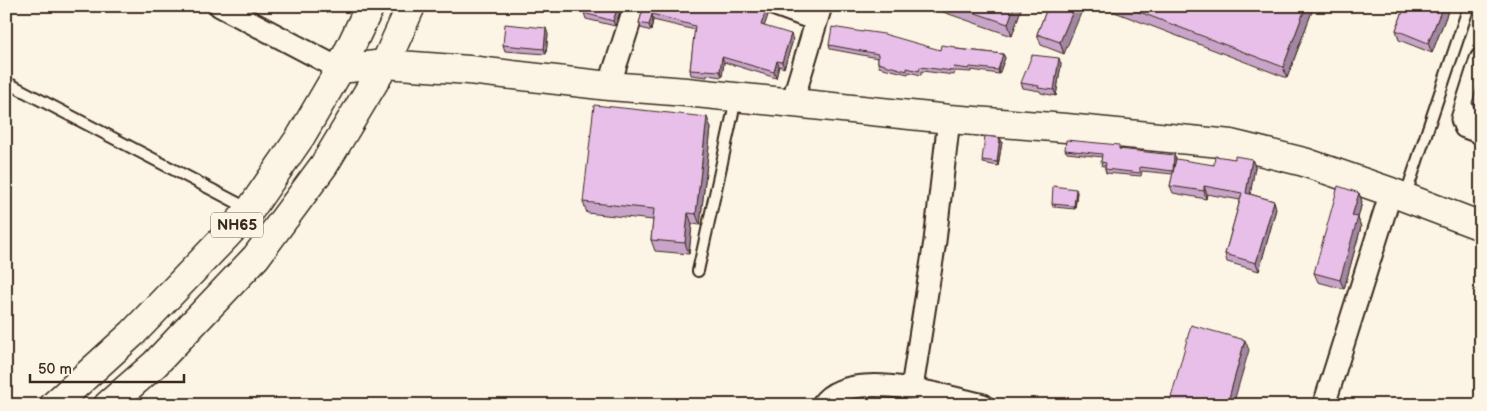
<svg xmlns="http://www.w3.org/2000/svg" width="1487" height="411" font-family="'Balsamiq Sans',sans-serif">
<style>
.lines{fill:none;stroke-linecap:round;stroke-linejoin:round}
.lane-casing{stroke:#3b2a1e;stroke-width:14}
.street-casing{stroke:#3b2a1e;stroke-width:25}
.secondary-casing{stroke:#3b2a1e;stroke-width:31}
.highway-casing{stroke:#3b2a1e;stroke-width:31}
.lane{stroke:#fcf5e5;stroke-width:10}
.street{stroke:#fcf5e5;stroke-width:21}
.secondary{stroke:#fcf5e5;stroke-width:28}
.highway{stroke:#fcf5e5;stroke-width:28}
.wall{fill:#c7a4c8;stroke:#3b2a1e}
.shaded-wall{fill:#a286a2;stroke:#3b2a1e}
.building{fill:#e7bfe8;stroke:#3b2a1e}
.labels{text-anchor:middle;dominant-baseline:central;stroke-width:4;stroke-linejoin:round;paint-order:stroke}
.shield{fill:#fcf5e5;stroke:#75675a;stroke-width:1}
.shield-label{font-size:15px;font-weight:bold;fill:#3b2a1e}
</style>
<rect width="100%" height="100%" fill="#fcf5e5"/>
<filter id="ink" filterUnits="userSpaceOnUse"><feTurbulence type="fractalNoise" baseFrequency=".02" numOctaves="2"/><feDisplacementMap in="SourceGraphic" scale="10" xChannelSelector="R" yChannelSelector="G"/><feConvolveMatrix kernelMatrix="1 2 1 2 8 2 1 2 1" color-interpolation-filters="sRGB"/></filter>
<g filter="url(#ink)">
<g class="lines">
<defs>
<path id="lane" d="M6,82l243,127
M1405,197l64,-191
M698,271l38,-172"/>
<path id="street" d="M220,6l120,63
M778,6l38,14
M1481,59l-19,60 3,8 16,6
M609,86l26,-80
M792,103l29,-97
M912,388l23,-147 14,-122
M822,405c26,-39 124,-9 161,0
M1324,405l67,-213"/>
<path id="secondary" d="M340,69l45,-5 84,6 140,16 77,6 263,27 117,9 165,16 73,18 87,30 90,34"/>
<path id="highway" d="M54,405l79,-72 94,-98 23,-25 51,-74 39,-67 30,-63
M108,405l47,-41 101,-107 68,-92 61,-101 26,-58"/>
</defs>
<!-- lane casing -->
<use href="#lane" class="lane-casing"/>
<!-- street casing -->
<use href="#street" class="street-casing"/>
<!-- secondary casing -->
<use href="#secondary" class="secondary-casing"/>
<!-- highway casing -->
<use href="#highway" class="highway-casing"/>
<!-- lane -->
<use href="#lane" class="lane"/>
<!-- street -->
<use href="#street" class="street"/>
<!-- secondary -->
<use href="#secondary" class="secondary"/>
<!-- highway -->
<use href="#highway" class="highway"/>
</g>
<!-- wall -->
<path class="wall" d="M622,6l-7,20 -29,-7 -2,-6z
M644,6l122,4 2,5 -4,11 29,14 -9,28 -5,-2 -3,12 -52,-16 -2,15 -15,-2v2l-16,-2 -1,-5 5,-40 -42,-10 -2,11 -10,-3 -2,-5z
M926,6h96l-10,30z
M1048,6l16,48 -23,-9 -4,-11z
M1099,6h215l-27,72z
M1405,6h45l-18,47 -33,-13 -3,-10z
M548,34l-2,20 -41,-3 -2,-6z
M829,45l111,5 17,-1 46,5 2,4 -6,16 -28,-4v2l-16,-1 -1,4 -32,-4 -1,4 -12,-3 -1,2 -29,-7 -1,-4v-5l-48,-9z
M1061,64l-5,32 -15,-3 -1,-2 -17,-3 -2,-5z
M1481,77v39l-4,-1 -5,-12z
M711,128l-11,97 -8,-1 -3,30 -34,-3 -4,-11 2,-20 -66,-7 -4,-11z
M1000,138l2,4 -4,24 -15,-3 -1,-3z
M1120,149l56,10 -1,7 39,-1 21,-6h17l3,8 -5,27 24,7 2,8 -17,62 -32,-9 -2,-8 15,-54 -33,-6 -1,5 -33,-6 -3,-7 3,-12 -31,-3 -1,5 -35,-3 -1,-4v-3h-3l-1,-4 1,-5 -35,-4 -2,-3z
M1077,192l-2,17 -22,-2 -1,-3z
M1359,193l3,9 -4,16 3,9 -17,62 -26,-7 -4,-9z"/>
<!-- shaded-wall -->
<path class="shaded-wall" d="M618,6h4l-7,20 -2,-5z
M1014,6h8l-10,30 -4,-12z
M1075,6h9l-20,48 -4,-12z
M1306,6h8l-27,72 -4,-11z
M1443,6h7l-18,47 -4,-10z
M766,10l2,5 -5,15 -2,-5z
M652,14l1,6 -2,11 -2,-6z
M546,28l2,6 -2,20 -2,-5z
M791,34l2,6 -9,28 -2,-6z
M1003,54l2,4 -6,16 -1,-4z
M722,57l2,5 -2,15 -2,-6z
M1059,58l2,6 -5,32 -2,-6z
M777,61l2,5 -3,12 -2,-6z
M707,117l4,11 -11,97 -4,-11z
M1000,138l2,4 -4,24 -1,-4z
M1174,155l2,4 -2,16 -1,-4z
M1252,159l3,8 -6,34 -3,-8z
M1204,186l3,8 -1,5 -2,-8z
M1076,189l1,3 -2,17 -1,-3z
M1359,193l3,9 -4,16 3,9 -17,62 -4,-9 12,-64z
M1274,201l2,8 -17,62 -3,-8z
M688,213l4,11 -3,30 -4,-11z
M1245,340l4,10 -16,55h-6z"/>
<!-- building -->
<path class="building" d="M587,6h31l-5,15 -29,-8z
M644,6h111l11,4 -5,15 30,9 -9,28 -5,-1 -3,11 -52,-15 -2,14 -15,-1v1l-15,-1 5,-44 -43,-12 -3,11 -10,-2z
M955,6h59l-6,18z
M1048,6h27l-15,36 -23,-8z
M1124,6h182l-23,61z
M1405,6h38l-15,37 -32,-13z
M505,24l41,4 -2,21 -41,-4z
M832,27l31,5v-1l21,3 56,16 1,-5 15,2v2l47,5 -5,16 -28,-3 -1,2 -15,-2 -1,4 -33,-4 -1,4 -12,-3v3l-29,-8v-9l-49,-9z
M1032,55l27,3 -5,32 -16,-2 1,-2 -18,-3z
M1481,77v29l-9,-3z
M594,105l113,12 -11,97 -8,-1 -3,30 -34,-3 3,-31 -71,-7z
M985,136l15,2 -3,24 -15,-2z
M1066,140l53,5v4l55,6 -1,16 -33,-4v6l-35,-4 1,-6 -5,-1 1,-8 -37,-4z
M1215,156l20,3v-3l17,3 -6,34 28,8 -18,62 -31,-9 17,-61 -38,-7v5l-34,-5 6,-27 38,6z
M1053,186l23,3 -2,17 -22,-2z
M1338,186l21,7 -7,23 6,1 -18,63 -26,-7z
M1191,325l54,15 -18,65h-58z"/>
</g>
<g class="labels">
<!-- shield labels -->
<rect class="shield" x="211" y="212.5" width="52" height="25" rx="4"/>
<g class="shield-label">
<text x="237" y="225">NH65</text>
</g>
</g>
<!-- margin -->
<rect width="1487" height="411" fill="none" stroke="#fcf5e5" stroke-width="25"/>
<rect x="12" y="12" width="1462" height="386" fill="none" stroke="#3b2a1e" stroke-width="2" filter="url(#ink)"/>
<!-- scale -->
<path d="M30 374v8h154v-8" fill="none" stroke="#3b2a1e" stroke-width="2.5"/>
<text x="38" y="374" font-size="15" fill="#3b2a1e" stroke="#fcf5e5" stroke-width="4" paint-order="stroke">50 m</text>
</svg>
